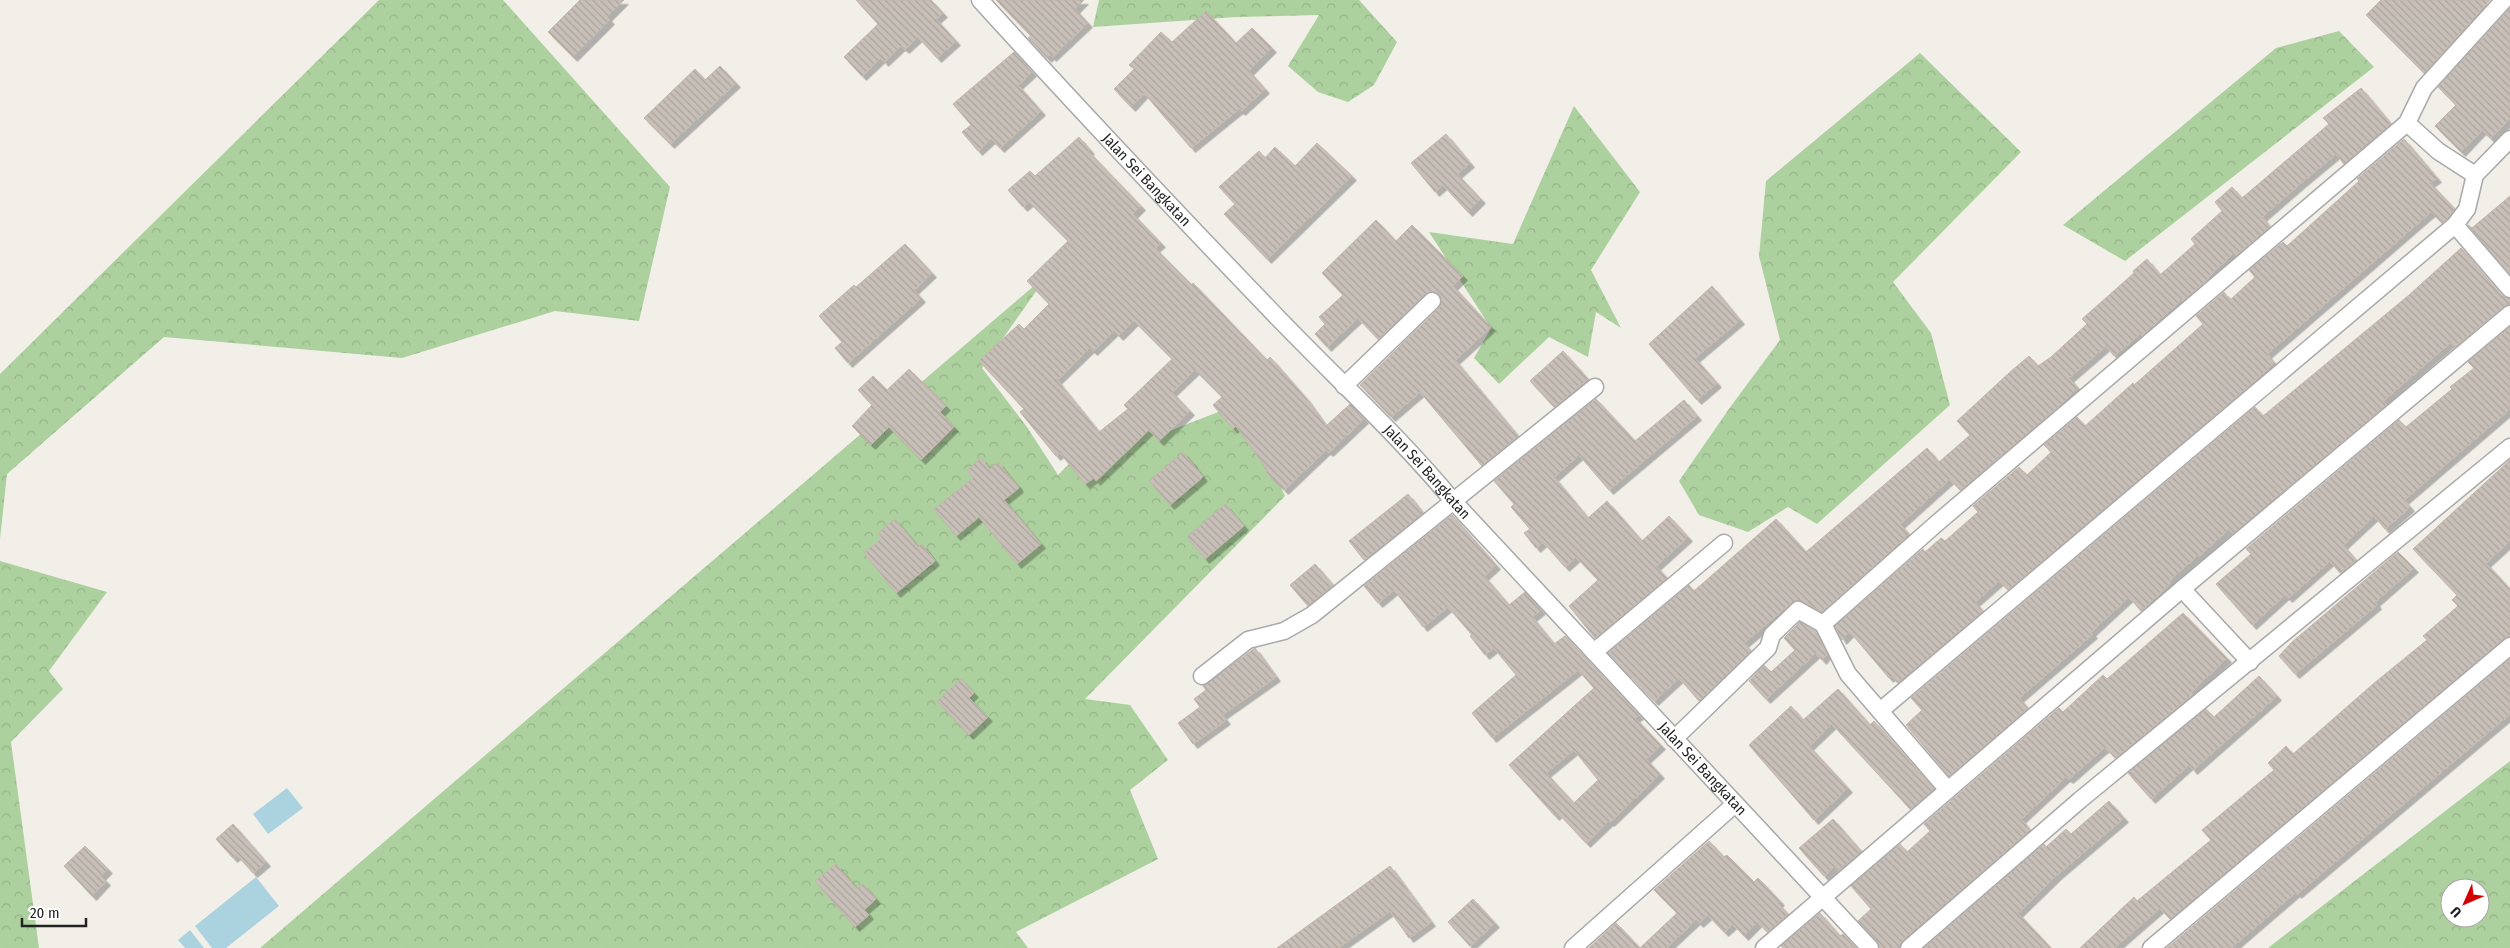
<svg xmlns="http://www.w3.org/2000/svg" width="2510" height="948" font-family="'Fira Sans Condensed',sans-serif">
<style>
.forest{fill:url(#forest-crowns);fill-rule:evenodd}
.water{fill:#aad3df}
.building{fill:url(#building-back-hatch);stroke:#c4b6ab;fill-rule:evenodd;filter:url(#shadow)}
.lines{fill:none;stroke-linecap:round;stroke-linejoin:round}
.street-casing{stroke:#a9a9a9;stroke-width:19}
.street{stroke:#fff;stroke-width:16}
.labels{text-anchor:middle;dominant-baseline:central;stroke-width:5;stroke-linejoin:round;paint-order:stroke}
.street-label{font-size:15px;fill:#222;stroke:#fff}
</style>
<defs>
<pattern id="forest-crowns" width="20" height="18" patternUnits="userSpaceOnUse" patternTransform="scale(1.25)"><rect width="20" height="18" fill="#add19e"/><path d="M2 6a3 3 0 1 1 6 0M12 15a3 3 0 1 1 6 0" fill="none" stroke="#95b388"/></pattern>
<pattern id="building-back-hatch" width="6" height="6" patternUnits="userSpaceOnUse" patternTransform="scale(1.25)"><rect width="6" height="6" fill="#c7bfb8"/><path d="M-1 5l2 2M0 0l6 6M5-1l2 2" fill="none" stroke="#aba49e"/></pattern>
<filter id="shadow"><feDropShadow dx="4.5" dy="4.5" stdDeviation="0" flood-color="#0004"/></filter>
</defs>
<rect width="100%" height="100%" fill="#f2efe9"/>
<!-- forest -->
<path class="forest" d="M379,0h124l167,187 -31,134 -84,-10 -153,47 -238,-21 -157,137 -7,65v-165z
M1099,0h260l38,42 -23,43 -26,17 -30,-10 -30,-26 31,-51 -83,2 -143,10z
M2339,31l35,36 -249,194 -62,-36 213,-177z
M1920,53l101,99 -128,130 38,51 19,72 -133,119 -29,-17 -40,25 -49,-17 -20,-34 52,-75 49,-66 -21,-84 7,-75z
M1574,106l66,86 -49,78 30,58 -25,-16 -8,45 -39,-20 -50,47 -25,-26 17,-30 -62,-96 84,12z
M1049,273l-67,95 45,59 31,48 48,-48 58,6 62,-24 35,35 24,52 -200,203 45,6 38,55 -38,30 28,69 -142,73 12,16h-768z
M0,561l107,31 -58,79 14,18 -52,53 28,206h-39z
M2510,761v187h-242zM2450,888h30v30h-30z"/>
<!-- water -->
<path class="water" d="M287,788l16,20 -35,26 -15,-20z
M256,877l23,29 -53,42h-14l-17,-22z
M190,930l14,18h-19l-7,-8z"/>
<!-- building -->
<path class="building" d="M580,0h44l-17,17 3,3 -37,37 -25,-25z
M856,0h75l12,13 -7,6 20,22 -19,17 -19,-21 -13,12 -4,-3 -17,16 -3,-4 -19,18 -18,-19 34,-33z
M996,0h88l-9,9 13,14 -36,34 -2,-2 -3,3 -19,-20 3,-2z
M2381,0h109l-66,73 -58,-58z
M2510,8v111l-20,19 -8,-8 -21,22 -26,-26 21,-21 -18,-18z
M1206,11l30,32 16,-15 20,20 -23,23 16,18 -24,22 -2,-2 -48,39 -47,-55 -13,14 -17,-18 20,-20 -5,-4 32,-33 11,10z
M1014,52l18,20 -14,13 23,26 -41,37 -9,-9 -13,12 -16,-19 9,-7 -18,-21z
M720,66l16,17 -66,61 -26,-26 51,-49 10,11z
M2361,88l30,36 -47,40 -8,-10 -35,29 -39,34 8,10 -34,28 -2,-2 -25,23 1,1 -27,24 -1,-2 -40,36 -2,-1 -26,22 -8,-10 -37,32 9,10 -14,14 -104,88 -10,-11 -50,45 9,10 -87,78 -20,-11 -11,2 -47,40 7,8 -52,50 -20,-23 -25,23 -46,-48 81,-68 5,6 82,-72 30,33 121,-104 12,14 31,-27 -13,-14 53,-49 19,-16 9,10 13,-9 36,-33 -5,-5 52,-46 -1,-2 14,-12 13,16 35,-31 -4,-5 31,-28 -7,-9 17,-15 10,11 87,-74 -6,-6z
M1446,134l24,29 -13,11 24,25 -13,13 -25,-27 -8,7 -24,-29z
M1079,137l11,13 -2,1 53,55 -8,8 28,29 -6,5 37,37 1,-2 74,77 3,-3 36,41 20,28 24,-22 14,15 -35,33 -3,-2 -42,40 -18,-18 1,-2 -31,-44 -3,3 -20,-24 9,-8 -27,-27 -23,22 18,19 -31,30 -10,-11 -53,51 -2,-3 -9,6 -25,-31 -4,3 -36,-44 4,-3 -45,-48 40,-37 5,5 25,-25 -22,-23 41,-40 -39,-39 -6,5 -15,-17 22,-19 5,5zM1134,321l38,38 -48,46 4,4 -29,23 -42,-52 33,-32 3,3 21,-20 5,5z
M2404,139l33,39 -7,5 25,26 -7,9 -6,5 -11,-11 -164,142 7,9 -32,29 -234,198 -9,-9 -24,21 8,9 -85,72 -7,-7 -2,2 -39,-46 -8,8 -7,-14 88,-77 2,3 16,-14 4,3 33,-29 -5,-6 46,-39 8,8 24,-23 -7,-7 33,-28 8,9 48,-43 1,2 69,-61 -7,-8 28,-24 6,8 25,-23 -6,-7 34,-28 4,4 72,-65 -2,-2z
M1317,143l35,33 -85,83 -43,-45 11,-10 -16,-17 40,-36 6,7 10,-11 20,19z
M2510,196v78l-42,-49 4,3z
M1376,220l20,21 16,-16 51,51 -10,10 38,41 -36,33 63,76 -36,30 -62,-74 -29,25 -31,-32 79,-77 3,-9 -3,-5 -9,-3 -5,3 -47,45 -20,-21 -31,29 -12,-13 10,-10 -6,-7 24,-22 -21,-22z
M905,244l27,29 -18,17 7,8 -73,65 -13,-15 7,-6 -23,-26 35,-31 2,2z
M2461,248l41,48 8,3v5l-6,2 -49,41 -4,-5 -68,59 3,4 -153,129 -4,-5 -30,27 -1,-1 -29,26 2,2 -30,28 -12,-14 -38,35 2,2 -74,64 9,10 -79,68 -43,-51 16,-15 -11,-12 344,-291 8,9 146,-121z
M1712,286l28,34 -45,38 22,25 -20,17 -48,-56z
M2510,327v82l-106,91 6,7 -25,22 -11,-13 -31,29 13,15 -16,13 -10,-12 -42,37 -3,-3 -33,30 -36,-41 35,-30 -5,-5 153,-129 7,7 46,-38 -2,-2 24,-19 -6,-6z
M1563,351l25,28 -34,28 -24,-26z
M909,369l37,37 -6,6 14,15 -33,33 -32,-33 -18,18 -19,-19 20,-21 -14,-15 15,-14 14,14z
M1596,399l39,42 49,-41 13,16 -88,74 -30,-35 -25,22 34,41 19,-17 35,40 27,-25 19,21 -32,29 11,12 -72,60 -26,-32 29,-26 -22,-23 -11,10 -22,-25 -7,6 -12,-15 6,-4 -19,-22 3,-3 -20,-23z
M1183,452l20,25 -33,28 -21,-24z
M981,458l9,11 8,-7 21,26 -15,12 37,44 -24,20 -38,-47 -23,19 -22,-27 39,-31 -6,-8z
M2510,460v81l-24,22 24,26v47l-6,2 -334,281 -10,-11 -46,40h-34l54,-51 3,4 74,-61 -9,-10 72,-60 -6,-7 18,-17 7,8 80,-70 54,-44 -4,-4 35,-30 -6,-6 5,-5 -44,-46z
M1408,494l15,19 -59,47 -15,-19z
M1225,504l19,22 -39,33 -18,-22z
M1452,515l44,50 -12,11 25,29 16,-13 16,18 -9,7 22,27 11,-8 74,79 -4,3 26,27 -15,14 14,15 -50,48 -1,-1 -23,22 -28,-30 -3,3 -46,-51 85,-77 -16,-18 -86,68 -20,-25 44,-38 -22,-27 -9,7 -15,-19 2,-1 -24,-28 -25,20 -29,-37 -16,13 -14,-17zM1574,750l24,30 -24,23 -28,-30z
M895,519l23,28 4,-3 13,17 -39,32 -32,-40 18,-15 -4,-5z
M2398,552l16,16 -39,34 2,3 -82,69 -16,-18 13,-14z
M1315,564l18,21 -25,21 -18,-21z
M2183,613l44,45 -36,34 2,2 -78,64 -9,-10 -3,1 -34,30 -3,-2 -45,42 9,11 -128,110 -3,8h-19l-3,-7 -19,-20 13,-12 -20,-23 49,-42 7,8 23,-21 -6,-7 135,-116 4,4 40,-37 4,4z
M1800,622l15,9 12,23 -5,6 -6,-7 -50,46 -17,-18 15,-16 7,7 24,-22 -11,-12z
M1255,648l21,29 -54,38 4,5 -33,24 -15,-21 22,-16 -6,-8 12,-9 -3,-4z
M2510,659v55l-213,180 -1,-2 -65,56h-64z
M2259,676l18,20 -84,74 -4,-5 -38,34 -23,-26 78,-64 8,8z
M961,679l13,14 -5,5 19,19 -19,18 -32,-34z
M1838,689l32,36 4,-4 60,68 -24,20 -78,-85 -23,22 39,42 -34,32 -65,-75 42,-39 12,14z
M2109,801l15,17 -67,57 -39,38 33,35h-127l120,-104 2,3 20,-18 5,5z
M1833,819l28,32 -23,20 -4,-4 -10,9 -25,-28z
M233,824l33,38 -13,11 -16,-18 -4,3 -17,-19z
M1709,841l15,16 3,-2 27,27 4,-4 22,23 -2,2 10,11 -21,18 -9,-10 -14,14 -11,-12 -9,8 -16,-17 -9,8 -3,-3 -30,28h-77l27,-25 24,25 37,-35 -23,-23z
M85,846l23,23 -7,7 5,5 -14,15 -28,-30z
M836,864l21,25 6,-5 13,15 -12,11 5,5 -14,12 -40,-46z
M1390,866l41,56 -22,16 -19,-27 -52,37h-61z
M1473,899l22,24 -25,23 -22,-24z
M1820,913l20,23 3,-2 13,14h-73l-2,-2z"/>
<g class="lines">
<defs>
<g id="street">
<path id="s1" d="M980,0c98,108 198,214 299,319 59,61 121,118 175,183l416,446"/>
<path d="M2407,123l31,28 37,24"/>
<path d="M2455,225l55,64"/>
<path d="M1344,386l88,-85"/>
<path d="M2182,589l68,73"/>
<path d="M1594,652l130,-109"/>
<path d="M1202,676l46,-36 36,-9 28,-16 283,-228"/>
<path d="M1880,711l575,-486 12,-16 8,-34 35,-36"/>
<path d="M1674,739l94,-91 4,-13 26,-25 25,14"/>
<path d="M1948,790l-100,-116 -25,-50 113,-100 471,-401 17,-35 80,-88"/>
<path d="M1573,948l162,-144"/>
<path d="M1764,948l418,-359 328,-275"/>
<path d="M1909,948l171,-148 430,-353"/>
<path d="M2151,948l359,-302"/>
</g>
</defs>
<!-- street casing -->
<use href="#street" class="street-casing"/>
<!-- street -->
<use href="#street" class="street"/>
</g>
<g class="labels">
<!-- street labels -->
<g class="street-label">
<text stroke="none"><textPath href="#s1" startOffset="245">Jalan Sei Bangkatan</textPath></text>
<text stroke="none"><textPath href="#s1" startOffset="650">Jalan Sei Bangkatan</textPath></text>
<text stroke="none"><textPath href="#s1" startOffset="1055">Jalan Sei Bangkatan</textPath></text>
</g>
</g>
<!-- north arrow -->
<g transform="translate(2465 903) rotate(225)"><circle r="24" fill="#ffffff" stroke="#a7a7a7"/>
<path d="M0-4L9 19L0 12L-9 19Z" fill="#d40000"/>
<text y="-8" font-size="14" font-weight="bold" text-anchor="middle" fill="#222222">U</text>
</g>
<!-- scale -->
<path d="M22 918v8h64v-8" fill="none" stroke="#222222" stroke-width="2.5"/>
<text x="30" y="918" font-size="15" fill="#222222" stroke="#ffffff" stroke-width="4" paint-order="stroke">20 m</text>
</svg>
